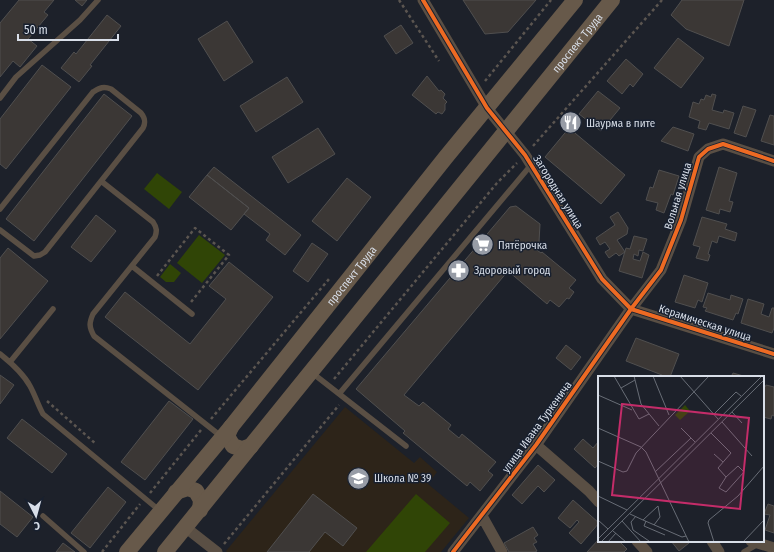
<svg xmlns="http://www.w3.org/2000/svg" width="774" height="552" font-family="'Fira Sans Condensed',sans-serif">
<style>
.education{fill:#2d2419}
.green{fill:#304506}
.building{fill:#3b3735;stroke:#504f4f}
.lines{fill:none;stroke-linecap:round;stroke-linejoin:round}
.path{stroke:#5b5550;stroke-width:2.5;stroke-dasharray:3 3;stroke-linecap:butt}
.service{stroke:#5a4f44;stroke-width:5.5}
.minor{stroke:#5a4f44;stroke-width:11}
.secondary{stroke:#67594a;stroke-width:16}
.cycleway-casing{stroke:#18202f;stroke-width:6}
.cycleway{stroke:#ed6a23;stroke-width:4}
.labels{text-anchor:middle;dominant-baseline:central;stroke-width:3;stroke-linejoin:round;paint-order:stroke}
.street-label{font-size:11px;fill:#d8dee8;stroke:#18202f}
.poi-label{font-size:11px;fill:#d8dee8;stroke:#18202f;text-anchor:start}
.inset-road{fill:none;stroke:#686d76;stroke-width:1}
.view{fill:#c42c69;fill-opacity:0.15;stroke:#c42c69;stroke-width:2}
.inset-edge{fill:none;stroke:#d8dee8;stroke-width:2}
</style>
<rect width="100%" height="100%" fill="#1d212a"/>
<!-- education -->
<path class="education" d="M345,407l69,56 6,-6 17,15 -9,12 41,34 -28,34h-214l-1,-1z"/>
<!-- green -->
<path class="green" d="M157,173l25,19 -13,17 -25,-20z
M199,235l26,20 -23,28 -25,-20z
M170,264l11,9 -7,9h-8l-6,-5z
M416,494l34,29 -25,29h-59z"/>
<!-- building -->
<path class="building" d="M19,0h35l-10,12 4,3 -20,24 9,7 -17,21 -7,-6 -13,16v-54z
M75,0h12l-5,6z
M463,0h73l-28,32 -23,2z
M682,0h62l-15,46 -43,-17 -15,-14z
M107,15l14,11 -31,39 2,1 -13,16 -18,-14 13,-16 2,2z
M227,21l26,41 -29,19 -26,-42z
M401,25l12,18 -17,11 -12,-18z
M678,38l26,20 -23,30 -27,-20z
M626,59l17,15 -10,13 -3,-3 -8,10 -15,-13z
M42,65l29,22 -65,82 -6,-5v-45z
M427,76l12,15 2,-1 4,4 -2,4 4,4 -2,2v6l-3,4 -4,-2 -2,2 -24,-19z
M287,77l16,25 -47,30 -16,-26z
M598,91l22,17 -19,23 -22,-17z
M104,94l28,22 -98,125 -28,-22z
M712,94l4,1 -4,15 11,3 1,-3 10,3 -5,16 -20,-6 -3,7 -8,-2 2,-7 -11,-4 4,-15 6,2 2,-5 3,1 2,-5 5,2z
M743,106l13,4 -10,27 -12,-4z
M770,115l4,1v29l-13,-4z
M571,121l3,2 -5,5 -2,-2z
M673,127l21,7 -6,17 -27,-10z
M318,128l17,26 -47,29 -16,-26z
M569,128l56,47 -24,29 -56,-47z
M214,167l87,68 -16,20 -19,-15 4,-6 -26,-20 5,-6 -42,-33z
M719,167l18,6 -8,28 4,1 -3,10 -10,-3 -1,5 -13,-4z
M659,170l20,6 -6,19 -2,-1 -7,19 -8,-3 2,-7 -12,-3 4,-13 3,1z
M207,175l42,33 -18,22 -42,-33z
M347,178l24,19 -34,44 -25,-20z
M516,206l24,18 -1,18 -5,6 7,5 1,-1 34,28 -7,8 5,4 -5,7 -2,-1 -8,9 -9,-7 -3,4 -39,-33 -104,124 15,11 4,-4 28,23 -3,4 11,9 3,-4 34,28 -8,9 5,4 -13,16 -10,-9 -3,4 -64,-53 2,-2 -49,-42 154,-182z
M618,212l10,16 -1,6 -10,6 8,12 -6,4 -3,-3 -7,5 -4,-6 5,-3 -5,-7 -5,3 -4,-7 19,-13 -5,-8z
M96,215l20,16 -25,31 -20,-15z
M702,217l25,7 -2,5 12,4 -2,8 -16,-5 -2,7 -5,-2 -4,13 2,1 -2,6 -12,-3 4,-11 -7,-2z
M634,236l13,3 -4,12 -4,-1 -1,6 -4,-2 -1,5 7,2 3,-9 6,3 -7,23 -23,-7 7,-23 4,1z
M312,243l16,11 -20,28 -15,-11z
M8,248l40,33 -48,58v-81z
M229,262l44,35 -75,93 -93,-73 20,-25 65,52 36,-45 -17,-13z
M684,275l24,8 -6,19 -4,-2 -3,8 -20,-6z
M708,293l22,7 1,-5 12,4 -5,15 -2,-1 -3,7 -28,-9 2,-3 -4,-1z
M748,299l16,5 -3,10 8,3 3,-9h2v20l-2,5 -31,-10z
M636,338l43,16 -9,23h-9l1,-2 -36,-14z
M566,345l15,12 -10,13 -15,-12z
M733,373l14,4h-16z
M0,375l14,10 -14,19z
M766,385l8,2v29l-2,-1 -1,4 -8,-2v-30h2z
M169,401l24,18 -48,61 -24,-18z
M22,419l45,35 -15,19 -45,-35z
M583,439l10,9 6,-7v22l-4,5 -21,-19z
M538,465l17,15 -11,12 -6,-6 -16,18 -10,-9z
M108,487l18,15 -36,46 -19,-15z
M0,491l33,26 -16,20 -17,-13z
M313,494l44,34 -14,18 -18,-14 -16,20h-42z
M573,500l26,23 -18,21 -12,-11 10,-11 -2,-2 -7,8 -12,-10z
M768,504l6,2v27l-9,-3 5,-15 -6,-1z
M533,527l5,8 -4,3 3,4 -4,2 4,7 -2,1h-26l-5,-9z
M599,539v2h20l8,8 -3,3h-37z
M671,541h17l1,2 -10,8z
M63,543l12,9h-19z"/>
<g class="lines">
<!-- path -->
<path class="path" d="M399,0l40,61
M485,81l66,-81
M533,146l129,-146
M157,276l38,-48 34,27 -38,47
M334,379l163,-196 20,-20
M47,401l49,43
M211,419l118,-140
M150,493l51,-63
M224,544l115,-139
M102,552l38,-48"/>
<!-- service -->
<path class="service" d="M0,98l16,-21 64,-57 18,-20
M101,181l52,41c4,6 4,9 2,15l-62,77c-4,9 -4,13 1,22l128,101
M0,209l93,-117c7,-4 10,-6 18,-3l30,24c4,5 5,9 2,15l-98,124 -5,3 -6,1 -34,-26
M132,266l60,48
M0,354c10,8 24,21 30,32 5,9 8,19 13,28l116,96
M10,362l43,-53
M311,372l95,74
M339,394l192,-229
M43,516l41,36
M744,552l14,-8"/>
<!-- minor -->
<path class="minor" d="M423,0l64,108 38,47 77,124 29,30 143,45
M536,445l53,46 10,11
M482,516l20,36
M185,527l32,25
M637,541l10,11
M712,541l7,11
M751,541l23,7
M453,552l83,-107 95,-136 30,-39 20,-50 18,-63 9,-8 15,-5 51,17"/>
<!-- secondary -->
<g class="secondary">
<path d="M231,427l-4,9 6,10 9,3 9,-3"/>
<path d="M176,492l12,-4 8,3 5,9 -1,10"/>
<path id="s1" d="M127,552l104,-125 215,-270 129,-157"/>
<path id="s2" d="M165,552l447,-552"/>
</g>
<defs>
<path id="cycleway" d="M423,0l64,108 38,47 77,124 29,30 143,45
M453,552l83,-107 95,-136 30,-39 20,-50 18,-63 9,-8 15,-5 51,17"/>
</defs>
<!-- cycleway casing -->
<use href="#cycleway" class="cycleway-casing"/>
<!-- cycleway -->
<use href="#cycleway" class="cycleway"/>
</g>
<!-- icons -->
<defs>
<symbol id="restaurant-disc" viewBox="-11 -11 22 22"><circle r="9.5" fill="#979ca6" stroke="#18202f"/><path d="M-5-6h1v4h1v-4h1v4h1v-4h1v5L-1.5 .5V6h-2V.5L-5-1ZM5-6V6H3V1.5H1.5Q1.5-4 5-6Z" fill="#fff"/></symbol>
<symbol id="supermarket-disc" viewBox="-11 -11 22 22"><circle r="9.5" fill="#979ca6" stroke="#18202f"/><path d="M-6-5.5h2.5l.6 2H6L4.5 2H-2.5L-4.4-4H-6ZM-1.5 3.2a1.3 1.3 0 1 0 .1 0ZM3 3.2a1.3 1.3 0 1 0 .1 0Z" fill="#fff"/></symbol>
<symbol id="pharmacy-disc" viewBox="-11 -11 22 22"><circle r="9.5" fill="#979ca6" stroke="#18202f"/><path d="M-2-6h4v4h4v4h-4v4h-4v-4h-4v-4h4Z" fill="#fff"/></symbol>
<symbol id="school-disc" viewBox="-11 -11 22 22"><circle r="9.5" fill="#979ca6" stroke="#18202f"/><path d="M0-5L7-2L0 1L-7-2ZM-4 1L0 2.5L4 1V4Q0 6-4 4Z" fill="#fff"/></symbol>
</defs>
<g fill-rule="evenodd">
<use href="#restaurant-disc" x="558" y="110" width="25" height="25"/>
<use href="#supermarket-disc" x="470" y="232" width="25" height="25"/>
<use href="#pharmacy-disc" x="446" y="258" width="25" height="25"/>
<use href="#school-disc" x="346" y="466" width="25" height="25"/>
</g>
<g class="labels">
<!-- street labels -->
<g class="street-label">
<text stroke="none"><textPath href="#s2" startOffset="655">проспект Труда</textPath></text>
<text transform="translate(558 192) rotate(58)">Загородная улица</text>
<text transform="translate(678 196) rotate(-73)">Вольная улица</text>
<text stroke="none"><textPath href="#s1" startOffset="356">проспект Труда</textPath></text>
<text transform="translate(705 323) rotate(18)">Керамическая улица</text>
<text transform="translate(537 427) rotate(-54)">улица Ивана Туркенича</text>
</g>
<!-- poi labels -->
<g class="poi-label">
<text x="586" y="123">Шаурма в пите</text>
<text x="498" y="245">Пятёрочка</text>
<text x="474" y="270">Здоровый город</text>
<text x="374" y="478">Школа № 39</text>
</g>
</g>
<!-- overview -->
<g transform="translate(598 376)">
<rect width="166" height="166" fill="#1d212a"/>
<path d="M87,29l5,6 -10,9 -5,-5z" fill="#304506"/>
<path class="inset-road" d="M16,0l25,43 10,-5M36,0l7,28 18,22M55,0l16,39M82,0l38,43M23,12l14,-8M0,19l34,15M134,36l10,11M116,38l22,-22 5,4M124,46l30,34M0,52l43,19 5,5 43,90M83,52l14,14M113,57l20,20 -13,15 8,9 -7,11 7,4 18,-20 -6,-6 -12,11M116,78l9,8M0,85l25,11 4,-1 9,-18 73,-77M57,96l36,-34M0,120l29,14M32,138l13,6 15,-14 2,11 -6,8M38,140l-5,6 2,8 16,11M0,144l10,9M45,144l39,17 4,-1M24,145l19,21M48,145l-2,5 21,9M15,155l13,11M0,163l164,-163M3,166l163,-162M10,166l8,-9M116,166l-6,-19 1,-3 29,-24 26,-30M145,166l21,-22"/>
<path class="view" d="M24,28l127,14 -9,91 -128,-14z"/>
<rect width="166" height="166" class="inset-edge"/>
</g>
<!-- north arrow -->
<g transform="translate(36 516) rotate(174)" stroke="#18202f" stroke-width="3" paint-order="stroke">
<path d="M0-3L7 15L0 10L-7 15Z" fill="#d8dee8"/>
<text y="-6" font-size="11" font-weight="bold" text-anchor="middle" fill="#d8dee8">С</text>
</g>
<!-- scale -->
<path d="M18 34v6h100v-6" fill="none" stroke="#d8dee8" stroke-width="2"/>
<text x="24" y="34" font-size="12" fill="#d8dee8" stroke="#18202f" stroke-width="3" paint-order="stroke">50 m</text>
</svg>
